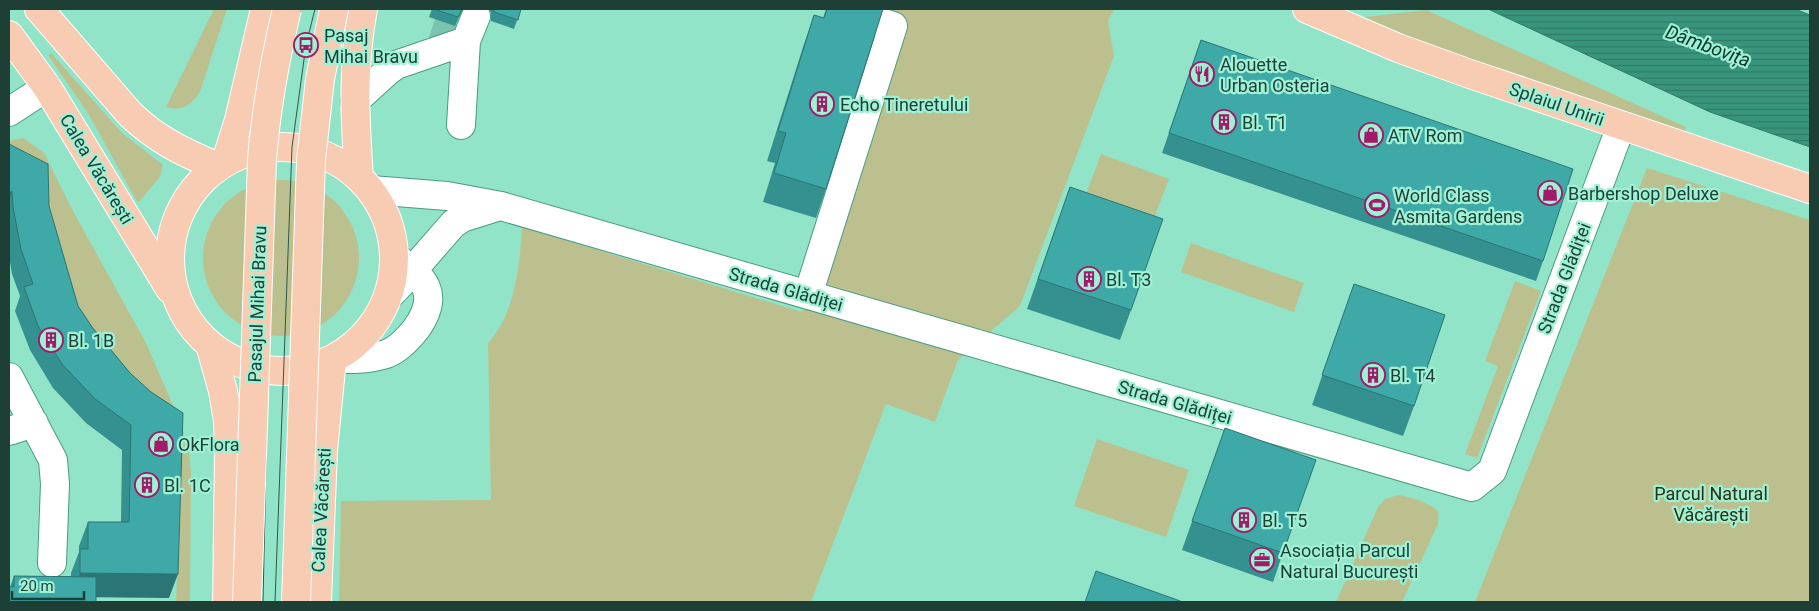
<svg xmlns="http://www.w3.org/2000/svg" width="1819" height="611" font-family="Roboto,sans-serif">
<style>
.green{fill:#bcc08e}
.water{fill:url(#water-rules);stroke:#307b67}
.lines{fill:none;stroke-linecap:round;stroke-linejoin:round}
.minor-tunnel{stroke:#7bc3ab;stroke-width:28;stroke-dasharray:28 14;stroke-linecap:butt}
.minor-casing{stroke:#499b83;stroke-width:30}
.major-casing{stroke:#fff;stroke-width:30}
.minor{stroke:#fff;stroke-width:28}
.major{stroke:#f7ccb2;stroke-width:28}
.tram{stroke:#2e584b;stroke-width:1}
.major-bridge-casing{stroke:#fff;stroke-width:30;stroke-linecap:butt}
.major-bridge{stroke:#f7ccb2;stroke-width:28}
.wall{fill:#35918f}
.shaded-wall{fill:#2b7674}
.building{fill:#3ea9a6;stroke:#2b7674}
.labels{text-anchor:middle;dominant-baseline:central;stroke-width:4.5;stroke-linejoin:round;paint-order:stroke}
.poi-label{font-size:18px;fill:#1d3f35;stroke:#9ff1d6;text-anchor:start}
.street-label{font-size:18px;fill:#1d3f35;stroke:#9ff1d6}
.park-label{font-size:18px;fill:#2e300f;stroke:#9ff1d6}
.water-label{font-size:19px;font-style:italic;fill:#0a352a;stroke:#9ff1d6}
</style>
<defs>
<pattern id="water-rules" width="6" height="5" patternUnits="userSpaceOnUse" patternTransform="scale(1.25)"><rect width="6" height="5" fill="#38957c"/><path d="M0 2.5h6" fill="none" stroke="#2f7b66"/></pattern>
</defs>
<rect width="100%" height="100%" fill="#92e4c9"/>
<!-- green -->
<path class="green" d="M214,9h13l-27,83c-9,13 -18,20 -34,15z
M891,9h223l-6,12 6,35 -94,250 -62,54 -23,62 -49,-18 -75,198h-472l2,-101 150,-1 -3,-156c4,-6 9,-13 13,-19 16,-30 19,-66 21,-98l280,85 91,-286z
M1426,10l260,117 -6,18 -349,-124z
M51,53l71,80 41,32 -3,12 -22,26 -49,-88 -41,-60z
M23,138l21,15 29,58 73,132 36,83 7,27 2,20 -1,129h-14l6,-165 -98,-111 -75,-167v-18z
M1101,154l68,25 -16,42 -68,-24z
M1647,168l163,52v382h-335z
M203 258a78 78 0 1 1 156 0a78 78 0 1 1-156 0Z
M1191,243l113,40 -10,29 -113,-40z
M1515,281l26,10 -64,167 -12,-4 33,-88 -13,-5z
M1097,439l92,31 -23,67 -92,-31z
M1398,495c9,1 36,9 40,17 1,3 0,9 0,12l-36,78h-66l42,-95 7,-8z"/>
<!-- water -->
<path class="water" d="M1488,9h307l15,6v132l-100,-35z"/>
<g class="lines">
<!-- minor-tunnel -->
<path class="minor-tunnel" d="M440,49l13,-40"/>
<defs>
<path id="minor" d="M355,101l34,-31 7,-5 70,-24 10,-25
M9,112l38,-25
M461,125l5,-84
M371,190l76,6 54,10 971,281 20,-16 129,-345
M808,295l85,-269 -52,-17
M387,298l19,-20 47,-54 9,-6 35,-11
M332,359c18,0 36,1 54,-5 12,-4 22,-15 30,-25 25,-35 9,-51 -21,-72
M9,377l44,83 2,24 -3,79
M9,431l25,-8"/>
<path id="major" d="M39,9l91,105c27,26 53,38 88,53
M1307,9l91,39 72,26 340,115
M9,35l38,52 123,202
M170 259a112 112 0 1 1 224 0a112 112 0 1 1-224 0Z
M226,161l13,-41 26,-111
M359,178c-4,-58 -7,-111 4,-169
M210,345l13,46 5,30 1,30 -2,151
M317,602l6,-151 9,-92"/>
</defs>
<!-- minor casing -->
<use href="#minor" class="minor-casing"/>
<!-- major casing -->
<use href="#major" class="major-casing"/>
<!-- minor -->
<use href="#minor" class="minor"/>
<!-- major -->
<use href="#major" class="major"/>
<!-- tram -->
<path class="tram" d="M263,602l5,-233 8,-222 9,-76 16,-62
M275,602l17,-455 14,-102 9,-36"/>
<defs>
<path id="major-bridge" d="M247,602l15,-442c4,-51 13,-101 25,-151
M296,602l15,-442 9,-81 14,-70"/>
</defs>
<!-- major-bridge casing -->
<use href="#major-bridge" class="major-bridge-casing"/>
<!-- major-bridge -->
<use href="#major-bridge" class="major-bridge"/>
</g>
<!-- wall -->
<path class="wall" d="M432,9h31l-8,17 -26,-9z
M489,9h32l-7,20 -23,-8v-8z
M826,9h57l-57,180 -10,29 -53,-16 12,-39 -8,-2 37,-117 10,-29 9,3z
M1201,40l342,221 -7,20 -374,-128z
M9,144l40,62 29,100 14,21 38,46 39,225 -159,-11 4,-11h57v-3l8,-21v-6l9,-24h33l1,-72 -36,-27 -33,-35 -23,-38 -15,-39 5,-15 -8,-22 -3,-18z
M1070,187l61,123 -11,30 -93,-31z
M1354,284l60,122 -11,30 -91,-31z
M1225,428l58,125 -10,29 -91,-32z"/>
<!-- shaded-wall -->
<path class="shaded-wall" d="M12,191l-3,10v-8z
M80,573l98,1 -9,24 -98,-1z"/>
<!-- building -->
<path class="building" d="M434,9h28l-4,8z
M494,9h27l-3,11 -24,-8z
M827,9h56l-57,180 -52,-16 12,-40 -8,-2 36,-116 10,3z
M1201,40l372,129 -30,92 -374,-128z
M9,144l39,20 1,42 29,100 14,21 38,46 21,19 32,21 -5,161 -98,-1v-24h8v-27h41l2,-97 -36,-26 -33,-35 -24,-38 -14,-39 9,-3 -12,-35 -8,-42 -1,-16 -3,2z
M1070,187l93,32 -32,91 -93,-31z
M1354,284l91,31 -31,91 -92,-31z
M1225,428l91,32 -33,93 -91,-32z
M1096,571l87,31h-98z
M14,576l82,1v25h-87v-15h5z"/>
<!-- icons -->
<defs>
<symbol id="bus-ring" viewBox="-11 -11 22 22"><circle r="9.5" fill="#9ff1d6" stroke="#a11b68" stroke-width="1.5"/><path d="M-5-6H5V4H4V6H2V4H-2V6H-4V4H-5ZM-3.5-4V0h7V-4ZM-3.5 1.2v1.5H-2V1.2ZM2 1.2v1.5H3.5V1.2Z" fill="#a11b68"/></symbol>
<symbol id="restaurant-ring" viewBox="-11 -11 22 22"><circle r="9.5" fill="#9ff1d6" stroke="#a11b68" stroke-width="1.5"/><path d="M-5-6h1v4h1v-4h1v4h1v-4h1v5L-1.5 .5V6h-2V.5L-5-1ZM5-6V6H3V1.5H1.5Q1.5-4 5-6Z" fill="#a11b68"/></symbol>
<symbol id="building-ring" viewBox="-11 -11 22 22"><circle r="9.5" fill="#9ff1d6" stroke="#a11b68" stroke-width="1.5"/><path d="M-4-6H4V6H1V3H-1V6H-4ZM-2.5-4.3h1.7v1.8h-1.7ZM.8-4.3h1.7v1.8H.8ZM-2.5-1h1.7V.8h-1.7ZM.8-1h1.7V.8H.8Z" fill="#a11b68"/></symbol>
<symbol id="shop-ring" viewBox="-11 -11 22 22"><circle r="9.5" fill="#9ff1d6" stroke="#a11b68" stroke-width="1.5"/><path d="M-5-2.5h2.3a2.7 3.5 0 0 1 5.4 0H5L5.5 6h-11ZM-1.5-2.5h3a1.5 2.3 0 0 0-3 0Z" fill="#a11b68"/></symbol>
<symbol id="stadium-ring" viewBox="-11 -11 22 22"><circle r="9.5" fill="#9ff1d6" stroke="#a11b68" stroke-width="1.5"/><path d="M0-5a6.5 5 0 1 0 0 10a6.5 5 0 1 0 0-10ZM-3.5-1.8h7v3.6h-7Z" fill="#a11b68"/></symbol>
<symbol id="office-ring" viewBox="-11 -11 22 22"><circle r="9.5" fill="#9ff1d6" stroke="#a11b68" stroke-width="1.5"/><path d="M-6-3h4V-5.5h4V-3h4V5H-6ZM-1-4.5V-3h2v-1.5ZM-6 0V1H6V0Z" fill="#a11b68"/></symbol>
</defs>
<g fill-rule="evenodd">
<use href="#bus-ring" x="292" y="31" width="28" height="28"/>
<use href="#restaurant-ring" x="1188" y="60" width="28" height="28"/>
<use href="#building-ring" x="808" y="90" width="28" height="28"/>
<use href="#building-ring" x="1210" y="108" width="28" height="28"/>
<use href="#shop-ring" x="1357" y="121" width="28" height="28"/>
<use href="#shop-ring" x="1536" y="179" width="28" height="28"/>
<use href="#stadium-ring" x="1363" y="191" width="28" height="28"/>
<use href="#building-ring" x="1075" y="265" width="28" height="28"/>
<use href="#building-ring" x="37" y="326" width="28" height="28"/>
<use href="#building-ring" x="1359" y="361" width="28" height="28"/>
<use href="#shop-ring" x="147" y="430" width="28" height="28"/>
<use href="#building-ring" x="133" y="471" width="28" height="28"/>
<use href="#building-ring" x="1230" y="506" width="28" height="28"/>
<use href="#office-ring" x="1248" y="546" width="28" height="28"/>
</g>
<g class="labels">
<!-- poi labels -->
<g class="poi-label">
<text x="324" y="35">Pasaj<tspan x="324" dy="21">Mihai Bravu</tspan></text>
<text x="1220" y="64">Alouette<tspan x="1220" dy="21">Urban Osteria</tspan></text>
<text x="840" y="104">Echo Tineretului</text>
<text x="1242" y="122">Bl. T1</text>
<text x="1388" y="135">ATV Rom</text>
<text x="1568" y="193">Barbershop Deluxe</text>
<text x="1394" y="195">World Class<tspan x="1394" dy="21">Asmita Gardens</tspan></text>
<text x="1106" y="279">Bl. T3</text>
<text x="68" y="340">Bl. 1B</text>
<text x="1390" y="375">Bl. T4</text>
<text x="178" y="444">OkFlora</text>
<text x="164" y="485">Bl. 1C</text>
<text x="1262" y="520">Bl. T5</text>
<text x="1280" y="550">Asociația Parcul<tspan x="1280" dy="21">Natural București</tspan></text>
</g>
<!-- street labels -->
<g class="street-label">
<text transform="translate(1557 104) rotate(19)">Splaiul Unirii</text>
<text transform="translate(97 169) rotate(59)">Calea Văcărești</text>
<text transform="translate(1564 278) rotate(-69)">Strada Glădiței</text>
<text transform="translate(786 289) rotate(16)">Strada Glădiței</text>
<text transform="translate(257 304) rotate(-88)">Pasajul Mihai Bravu</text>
<text transform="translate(1175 402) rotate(16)">Strada Glădiței</text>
<text transform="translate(321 510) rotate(-87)">Calea Văcărești</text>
</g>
<!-- park labels -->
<g class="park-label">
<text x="1711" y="493">Parcul Natural<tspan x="1711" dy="21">Văcărești</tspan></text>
</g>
<!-- water labels -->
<g class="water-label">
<text transform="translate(1708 46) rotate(20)">Dâmbovița</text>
</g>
</g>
<!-- border -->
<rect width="1819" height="611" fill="none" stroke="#1d3f35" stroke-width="20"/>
<!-- scale -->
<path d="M12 591v8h72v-8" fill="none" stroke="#1d3f35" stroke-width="2.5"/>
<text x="20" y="591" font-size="15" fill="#1d3f35" stroke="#9ff1d6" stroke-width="4" paint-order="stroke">20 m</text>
</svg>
